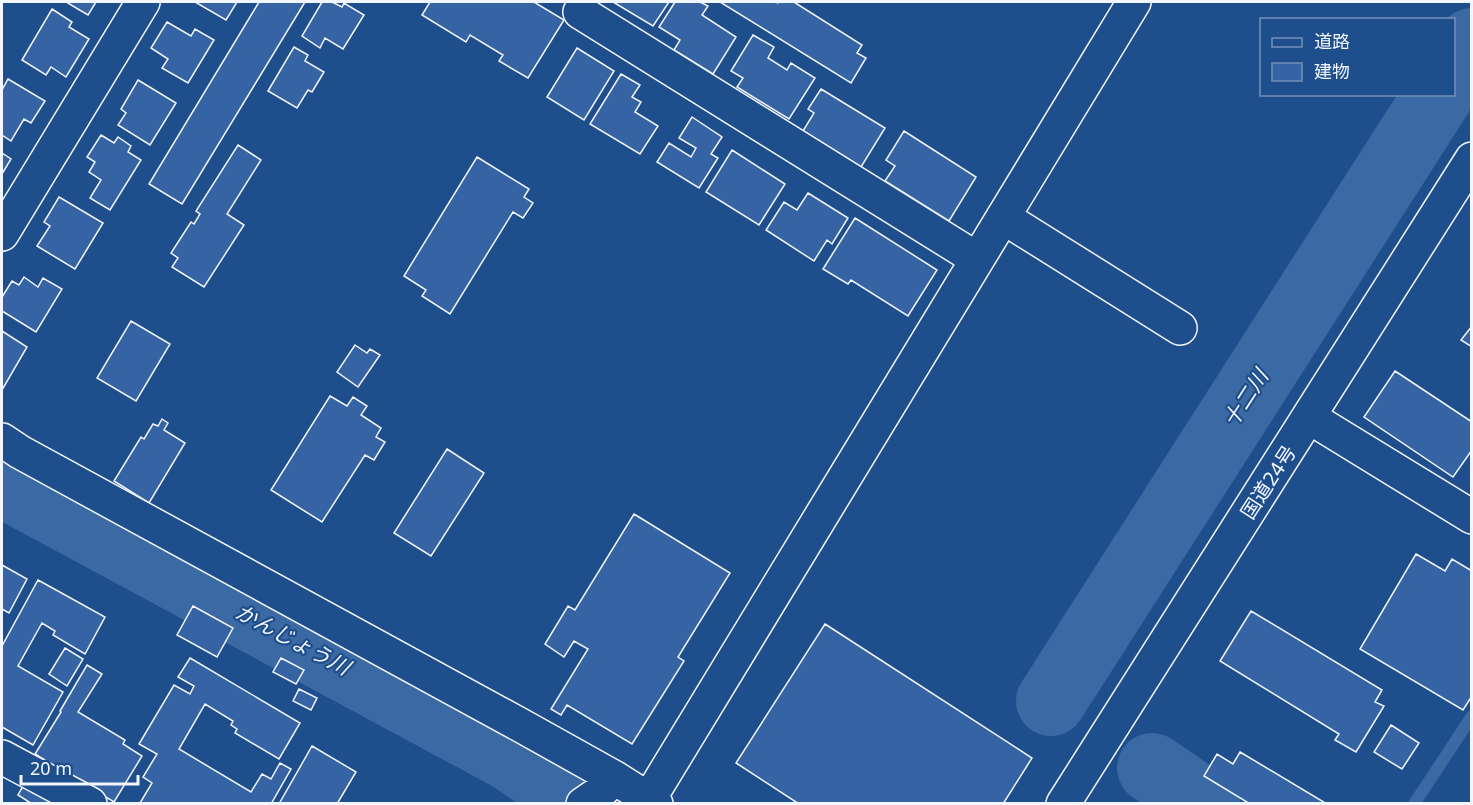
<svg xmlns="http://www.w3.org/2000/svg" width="1473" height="805" font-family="'Noto Sans','Noto Sans JP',sans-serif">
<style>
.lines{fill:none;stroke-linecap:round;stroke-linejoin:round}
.stream{stroke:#3b69a3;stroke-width:12}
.river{stroke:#3b69a3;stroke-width:70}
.building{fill:#3563a3;stroke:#f2f6ff;stroke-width:1.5}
.minor-casing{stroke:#f2f6ff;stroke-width:36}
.highway-casing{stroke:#f2f6ff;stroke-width:36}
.minor{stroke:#1f4e8c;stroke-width:33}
.highway{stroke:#1f4e8c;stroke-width:33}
.labels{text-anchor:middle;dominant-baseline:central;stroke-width:4.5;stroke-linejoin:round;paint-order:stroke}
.street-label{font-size:20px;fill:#f2f6ff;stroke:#1f4e8c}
.water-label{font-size:21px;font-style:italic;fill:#f2f6ff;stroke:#1f4e8c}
</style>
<rect width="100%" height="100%" fill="#1f4e8c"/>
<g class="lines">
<!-- stream -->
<path class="stream" d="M1414,804l58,-88"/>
<!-- river -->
<path class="river" d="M1454,72l18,-29
M2,482l510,275 68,47
M1051,701l388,-607
M1152,768l53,36"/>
</g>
<!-- building -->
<path class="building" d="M66,2h30l-8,13z
M195,2h42l-11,18z
M259,2h46l-123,202 -33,-20z
M322,2h10l10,5 2,-4 20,12 -21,34 -18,-11 -5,10 -18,-12z
M430,2h104l30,18 -36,58 -29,-17 4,-6 -33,-20 -4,7 -44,-27z
M613,2h56l-16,24z
M675,2h25l8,4 -6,9 34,22 -23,37 -39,-24 6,-10 -21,-13z
M720,2h55l3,1 1,-1h15l68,43 -5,8 9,5 -15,25z
M52,9l20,13 -3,5 20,12 -23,38 -15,-10 -5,8 -24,-15z
M167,22l24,14 4,-7 19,11 -26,43 -26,-15 6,-9 -17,-11z
M753,35l21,12 -6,11 19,12 4,-7 24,15 -26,41 -52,-32 6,-9 -12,-7z
M294,47l14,8 -3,6 19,11 -12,20 -4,-2 -11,18 -29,-17z
M577,48l37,23 -30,49 -37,-23z
M621,74l19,11 -8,12 9,5 -6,10 23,14 -18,28 -50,-30z
M8,79l37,22 -14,22 -7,-4 -13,22 -9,-6v-45z
M138,80l38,23 -26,42 -32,-20 8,-12 -5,-4z
M821,89l64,39 -24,39 -58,-36 11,-18 -6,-4z
M692,117l30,20 -11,17 7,4 -19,30 -42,-26 12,-19 22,14 5,-9 -17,-10z
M904,131l72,46 -27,44 -64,-40 10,-15 -9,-6z
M101,135l13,8 4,-6 13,9 -3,6 13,8 -31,50 -20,-12 11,-18 -12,-8 6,-10 -8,-5z
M238,145l23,15 -34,54 17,11 -40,62 -32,-20 6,-9 -7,-5 20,-31 3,2 6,-10 -4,-3z
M732,150l53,34 -26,41 -53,-33z
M2,153l9,6 -9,15z
M477,157l52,32 -5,8 9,6 -10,15 -10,-6 -63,102 -28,-18 4,-6 -22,-14z
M808,193l40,25 -16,26 -5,-4 -13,21 -48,-31 18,-28 13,8z
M59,197l44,26 -28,46 -38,-23 13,-20 -6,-4z
M855,218l82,52 -29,46 -57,-36 -3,4 -25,-15z
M24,277l14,10 5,-9 19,11 -26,43 -34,-21v-14l10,-16 7,4z
M131,321l39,23 -34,57 -39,-23z
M1472,326v21l-11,-7z
M2,331l25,16 -25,43z
M355,345l12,8 3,-4 10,6 -22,32 -21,-15z
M1395,371l77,51v28l-19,27 -89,-60z
M330,396l17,10 6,-9 14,9 -6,9 20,13 -5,9 9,5 -11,18 -9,-5 -43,67 -51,-32z
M162,419l6,4 -4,7 21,13 -36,60 -35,-22 27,-44 3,2 9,-15 5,2z
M447,449l37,24 -53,83 -37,-23z
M634,514l96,59 -52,84 6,4 -52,83 -65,-39 -6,10 -10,-6 37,-60 -14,-8 -10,16 -19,-13 23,-38 7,4z
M1416,554l29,17 7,-12 20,12v125l-9,14 -103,-61z
M2,565l25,14 -18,34 -7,-4z
M38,580l67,37 -20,37 -32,-19 2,-4 -13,-8 -24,43 45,26 -30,53 -31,-18v-81z
M193,606l40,22 -16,29 -40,-22z
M1251,611l131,79 -7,12 9,4 -28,46 -21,-12 4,-6 -119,-73z
M825,624l207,134 -29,46h-204l-63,-41z
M65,648l18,11 -16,27 -18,-12z
M190,658l110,65 -21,36 -44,-26 2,-4 -6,-4 2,-4 -28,-17 -26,45 72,43 11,-18 9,5 9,-16 11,6 -20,35 -131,-1 12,-20 -9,-6 14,-23 -18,-10 35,-59 16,9 4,-8 -16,-9z
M281,658l23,12 -8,14 -23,-12z
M87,665l15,9 -24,38 47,28 -2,4 19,12 -28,46 -79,-48 26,-42 -1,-1z
M299,689l18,9 -6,12 -18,-9z
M1391,725l28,18 -17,26 -28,-17z
M312,746l44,26 -19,32h-58z
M1240,752l87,52h-77l-46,-28 13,-22 16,10z
M27,779l33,25h-28l-14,-9z"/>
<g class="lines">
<defs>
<path id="minor" d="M580,12l397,247
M1003,217l177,111
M2,234l141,-232
M1309,417l163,100
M2,440l18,12 502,274 93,52 41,26
M2,757l88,47
M649,799l485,-797
M583,804l16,-11 16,-15"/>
<path id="highway" d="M1063,804l409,-645"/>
</defs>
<!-- minor casing -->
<use href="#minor" class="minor-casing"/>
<!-- highway casing -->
<use href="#highway" class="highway-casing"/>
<!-- minor -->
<use href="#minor" class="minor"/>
<!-- highway -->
<use href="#highway" class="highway"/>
</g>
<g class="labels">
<!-- street labels -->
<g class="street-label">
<text transform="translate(1268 482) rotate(-57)">国道24号</text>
</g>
<!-- water labels -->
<g class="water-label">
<text transform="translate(1245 398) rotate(-57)">十二川</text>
<text transform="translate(293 639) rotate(28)">かんじょう川</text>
</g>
</g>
<!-- border -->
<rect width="1473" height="805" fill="none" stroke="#f2f6ff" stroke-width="6"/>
<!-- legend -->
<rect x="1260" y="18" width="195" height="78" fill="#1f4e8c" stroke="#7391ba" stroke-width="1.5"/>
<rect x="1272" y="38" width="30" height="9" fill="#1f4e8c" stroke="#7391ba" stroke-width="1.5"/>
<text x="1314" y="48" font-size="18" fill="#f2f6ff">道路</text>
<rect x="1272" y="63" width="30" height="18" fill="#3563a3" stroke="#7391ba" stroke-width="1.5"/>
<text x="1314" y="78" font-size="18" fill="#f2f6ff">建物</text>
<!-- scale -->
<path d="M21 775v9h117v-9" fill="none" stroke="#f2f6ff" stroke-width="3"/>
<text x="30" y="775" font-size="18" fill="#f2f6ff" stroke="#1f4e8c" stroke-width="4.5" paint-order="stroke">20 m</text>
</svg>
